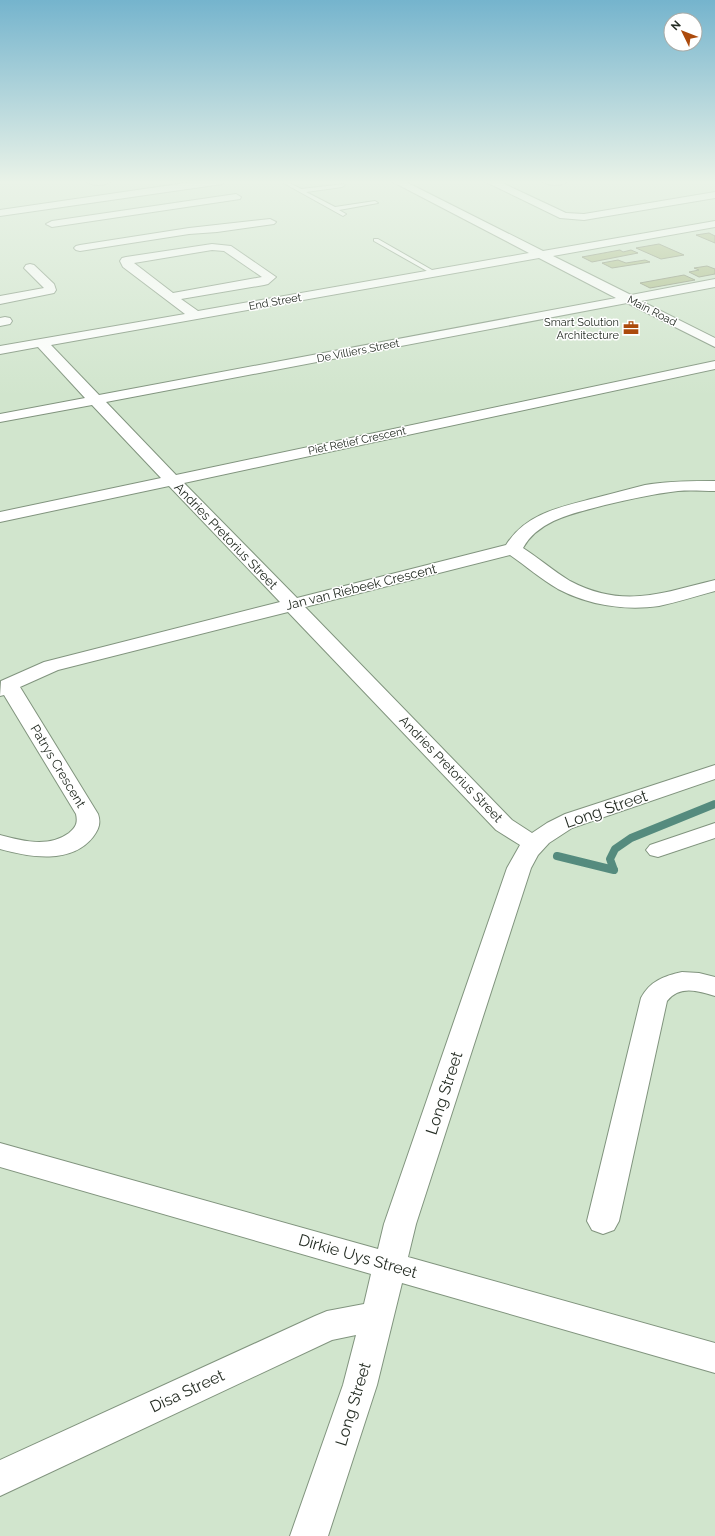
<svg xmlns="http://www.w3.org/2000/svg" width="715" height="1536" font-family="Raleway,sans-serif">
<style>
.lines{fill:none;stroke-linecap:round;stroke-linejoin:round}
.stream{stroke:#558b7e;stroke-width:8}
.building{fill:#a8b983;stroke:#7f876d}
.lane-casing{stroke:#81947e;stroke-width:2}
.street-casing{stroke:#81947e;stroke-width:2}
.lane{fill:#fff;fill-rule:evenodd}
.street{fill:#fff;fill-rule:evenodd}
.labels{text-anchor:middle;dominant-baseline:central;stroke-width:3;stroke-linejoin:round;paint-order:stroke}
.far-street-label{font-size:11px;fill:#252d24;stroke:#fff}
.far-poi-label{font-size:11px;fill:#252d24;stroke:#fff;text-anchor:end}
.street-label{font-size:13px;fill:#252d24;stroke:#fff}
.near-street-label{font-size:16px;fill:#252d24;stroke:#fff}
</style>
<rect width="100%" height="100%" fill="#d1e5cd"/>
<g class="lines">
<!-- stream -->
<path class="stream" d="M557,856l57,14
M614,870l-4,-11 5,-10 16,-11 84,-34"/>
</g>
<!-- building -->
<path class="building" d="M709,233l6,3v7l-19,-8z
M659,244l25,11 -23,4 -25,-11z
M620,250l3,2 8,-2 7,3 -46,9 -10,-5z
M618,260l8,3 19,-3 5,2 -38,6 -10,-5z
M707,266l8,3v5l-16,3 -10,-5 10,-2 -5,-2z
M684,275l11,5 -45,8 -10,-5z"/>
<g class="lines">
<defs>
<path id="lane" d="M280,181h6l15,8 43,-5 1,1 -3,2 -36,5 29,15 40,-6 3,2 -39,7 7,4 -3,2z
M374,239h4l61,35 -5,1 -60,-34z"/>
<path id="street" d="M86,181h25c-5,5 -20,5 -25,0z
M199,181h28l-5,3 -222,32v-6z
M391,181h13l139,70 172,-30v6l-162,29 78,39 84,-16v8l-74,14 74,37v9l-88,-44 -521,99 70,73 539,-114v8l-531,114 113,115 209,-53c20,-32 55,-38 89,-47 17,-4 33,-9 50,-13 23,-4 47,-4 70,-4v10c-12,0 -25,-1 -37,0 -25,3 -48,8 -73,14 -29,8 -66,14 -82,43 16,10 30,23 47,33 53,28 92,12 145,-1v11c-19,5 -37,11 -56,15 -34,5 -71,-1 -101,-17 -17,-10 -32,-23 -48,-34l-205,52 207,213 20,13 15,-10 18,-9 150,-49v14l-143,49 -23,15 -11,12 -7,13 -115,356 -8,33 307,86v30l-313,-90 -25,102 -49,151h-38l53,-151 13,-50 -24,5 -332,156v-36l315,-144 12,-5 37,-7 7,-30 -371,-107v-24l378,106 6,-25 123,-356 13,-23 -24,-15 -208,-218 -230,58 -38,17 78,127c3,9 1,15 -5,23 -22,28 -64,20 -93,12v-14c23,6 48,13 69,-2 7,-6 9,-10 7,-19l-72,-119 -4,1 1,-15 43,-19 236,-60 -111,-116 -169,36v-10l161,-34 -69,-73 -92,17v-8l85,-16 -47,-51 -38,7v-8l185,-32 -62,-47 -3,-6 2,-3 4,-1 86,-13 19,2 45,31 -8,7 -4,1 -83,14 17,12 331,-58zM212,250l12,1 38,26 -89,16 -39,-30zM539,258l77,40 -517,97 -48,-50z
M484,181h14l68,32 18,1 131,-22v6l-131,22 -24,-2z
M542,181h26c-5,5 -21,5 -26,0z
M236,194l5,3 -1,2 -188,28 -6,-3 6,-3z
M270,219l6,3 -2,2 -57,8 -28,2 -109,17 -4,-1 -2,-2 2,-2 4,-1 109,-17z
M30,264l4,1 20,19 2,6 -2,3 -54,11v-8l44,-8 -20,-20 2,-3z
M5,317l5,1 2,3 -2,3 -10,2v-8z
M715,823v15l-57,19 -8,-2 -4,-5 4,-5z
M682,972l17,1 16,4v19c-17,-5 -35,-11 -48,5l-48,220 -5,9 -11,4 -11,-4 -5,-9 54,-223c9,-17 23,-22 41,-26z"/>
</defs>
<!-- lane casing -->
<use href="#lane" class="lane-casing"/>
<!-- street casing -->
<use href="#street" class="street-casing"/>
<!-- lane -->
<use href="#lane" class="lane"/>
<!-- street -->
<use href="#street" class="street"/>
</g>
<!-- sky -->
<linearGradient id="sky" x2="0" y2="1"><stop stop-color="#75b4cd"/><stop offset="0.46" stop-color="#eaf3e8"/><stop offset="1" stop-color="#eaf3e8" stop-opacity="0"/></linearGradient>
<rect width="715" height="396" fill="url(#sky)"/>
<!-- icons -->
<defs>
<symbol id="office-bare" viewBox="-9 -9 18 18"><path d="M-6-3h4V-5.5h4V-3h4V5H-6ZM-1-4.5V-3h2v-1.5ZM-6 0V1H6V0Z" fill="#ac4a0c" stroke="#fff" stroke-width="2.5" paint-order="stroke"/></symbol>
</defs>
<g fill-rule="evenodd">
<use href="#office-bare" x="620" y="317" width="22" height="22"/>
</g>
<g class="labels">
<!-- far-street labels -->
<g class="far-street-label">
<text transform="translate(275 302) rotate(-10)">End Street</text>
<text transform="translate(652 311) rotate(27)">Main Road</text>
<text transform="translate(358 351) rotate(-11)">De Villiers Street</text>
<text transform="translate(357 441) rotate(-12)">Piet Retief Crescent</text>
</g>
<!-- far-poi labels -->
<g class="far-poi-label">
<text x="619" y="322">Smart Solution<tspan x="619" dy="13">Architecture</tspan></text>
</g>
<!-- street labels -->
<g class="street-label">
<text transform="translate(226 536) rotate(46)">Andries Pretorius Street</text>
<text transform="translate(361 587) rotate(-14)">Jan van Riebeek Crescent</text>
<text transform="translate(58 766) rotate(59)">Patrys Crescent</text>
<text transform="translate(451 769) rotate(46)">Andries Pretorius Street</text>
</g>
<!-- near-street labels -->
<g class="near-street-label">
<text transform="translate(606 809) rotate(-19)">Long Street</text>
<text transform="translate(444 1093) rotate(-72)">Long Street</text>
<text transform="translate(358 1256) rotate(16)">Dirkie Uys Street</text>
<text transform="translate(187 1391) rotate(-25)">Disa Street</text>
<text transform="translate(353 1404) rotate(-73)">Long Street</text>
</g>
</g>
<!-- north arrow -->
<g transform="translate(683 32) rotate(313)"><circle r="19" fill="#ffffff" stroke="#a8aba7"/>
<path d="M0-3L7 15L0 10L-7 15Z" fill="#ac4a0c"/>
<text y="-6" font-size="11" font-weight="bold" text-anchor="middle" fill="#252d24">N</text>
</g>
</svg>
